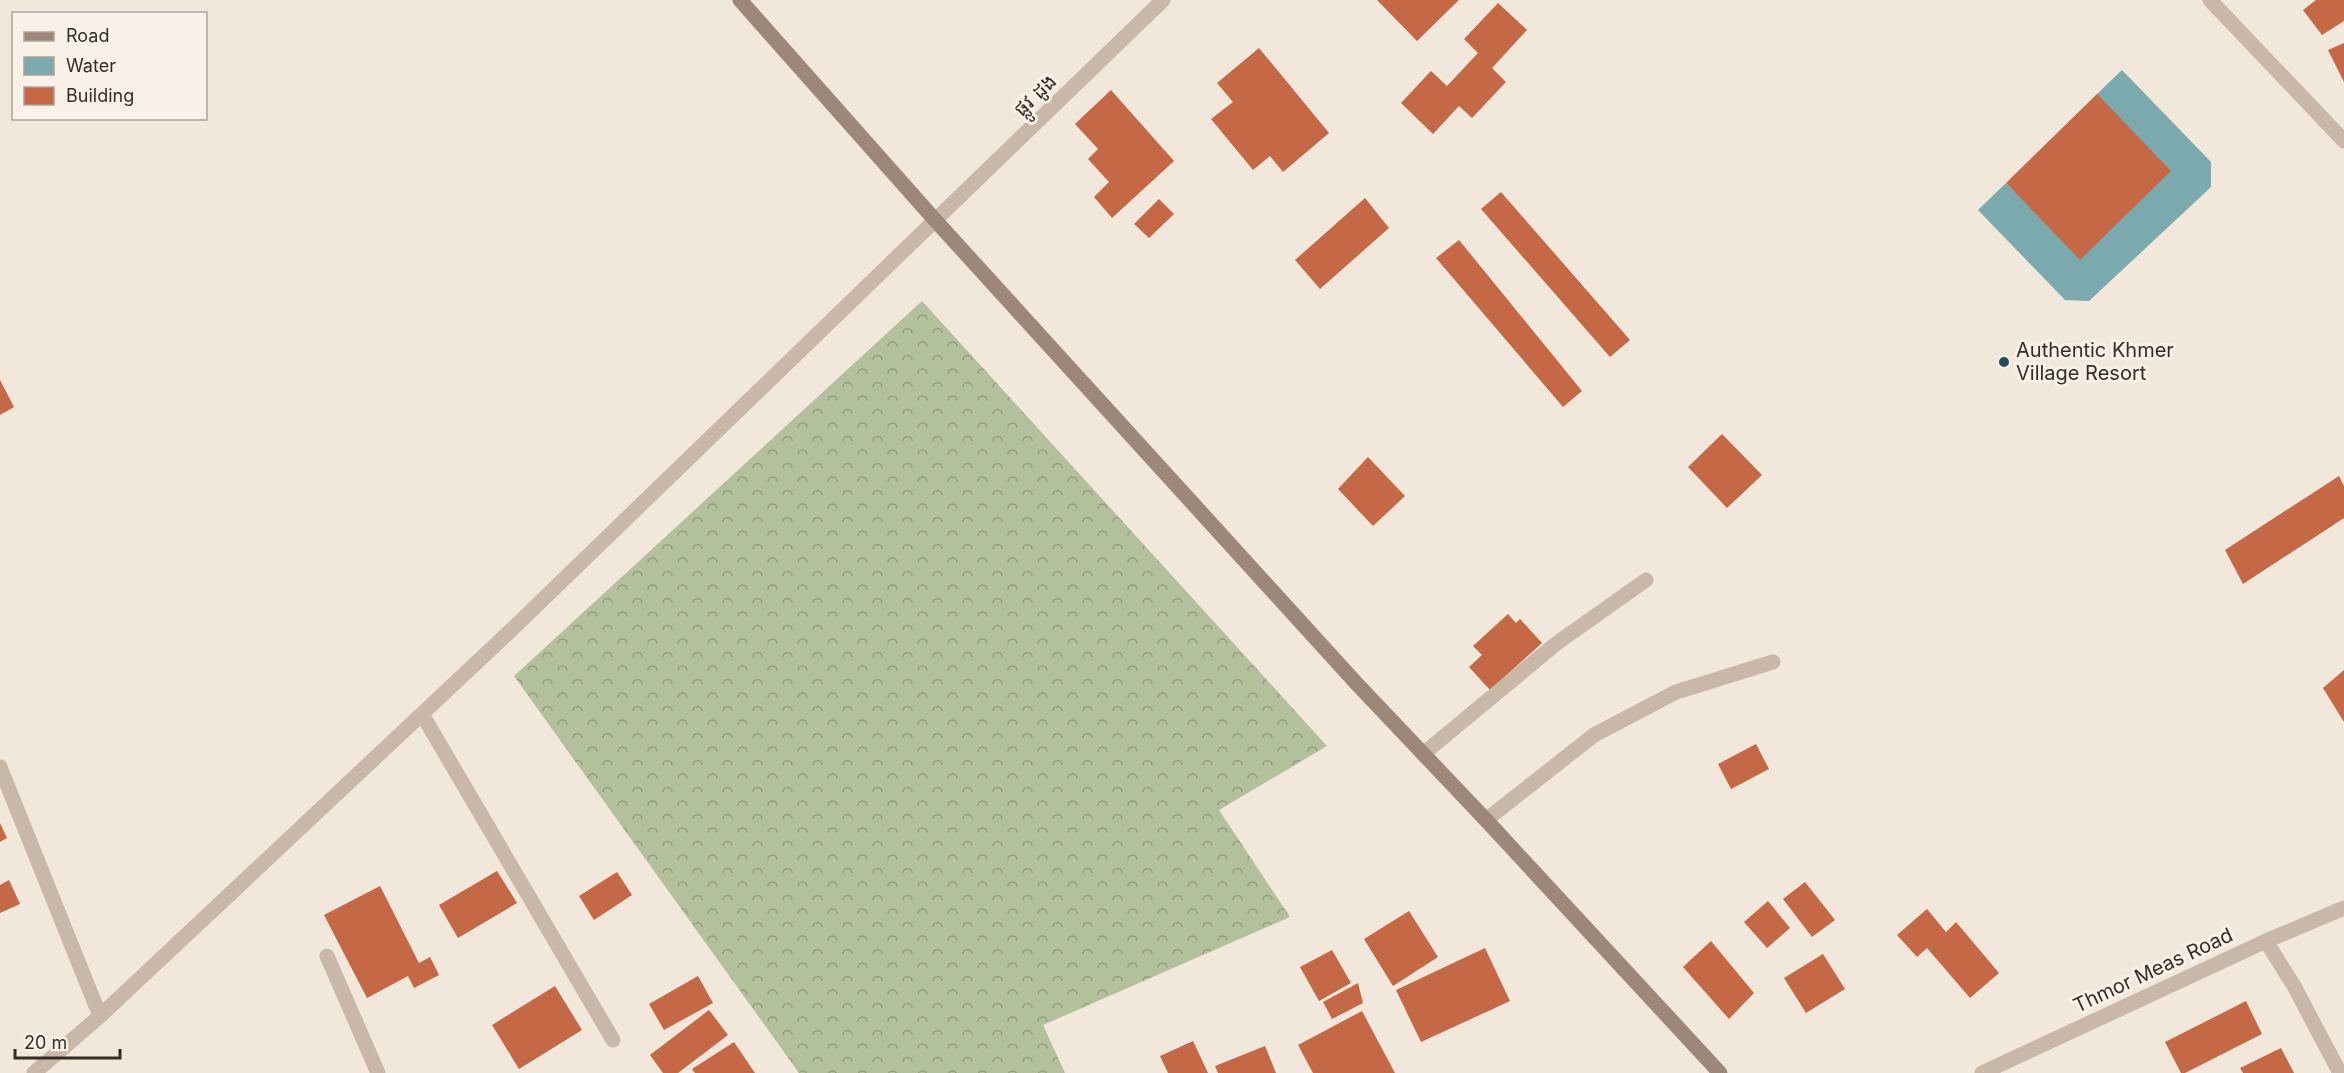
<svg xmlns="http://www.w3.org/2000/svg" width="2344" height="1073" font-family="Inter,'Noto Sans Khmer',sans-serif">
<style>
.forest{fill:url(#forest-crowns)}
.water{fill:#7aaaae}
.building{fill:#c46846}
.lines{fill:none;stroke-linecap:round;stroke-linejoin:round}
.lane{stroke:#c9b8a7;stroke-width:15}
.street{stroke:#c9b8a7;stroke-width:15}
.secondary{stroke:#9d8778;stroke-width:15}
.poi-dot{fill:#1d5157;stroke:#f9f1e7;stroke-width:2}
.labels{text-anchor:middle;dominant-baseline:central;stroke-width:6;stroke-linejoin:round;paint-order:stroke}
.street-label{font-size:20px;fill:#362c27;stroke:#f9f1e7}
.poi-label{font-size:20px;fill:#362c27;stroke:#f9f1e7;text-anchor:start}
</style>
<defs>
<pattern id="forest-crowns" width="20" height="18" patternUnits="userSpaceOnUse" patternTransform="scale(1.5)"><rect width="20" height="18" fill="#b2c09b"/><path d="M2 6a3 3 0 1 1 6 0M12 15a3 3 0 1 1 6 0" fill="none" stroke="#929c7e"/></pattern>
</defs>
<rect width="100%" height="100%" fill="#f1e7db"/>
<!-- forest -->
<path class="forest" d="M922,301l405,445 -108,64 71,107 -247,108 22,48h-266l-285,-397z"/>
<!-- water -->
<path class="water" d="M2122,70l89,92v25l-122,114 -24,-1 -87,-90 28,-27 74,76 17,-165z"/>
<!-- building -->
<path class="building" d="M1377,0h82l-42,41z
M2316,0h28v21l-22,14 -19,-25z
M1498,3l29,27 -35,38 14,14 -34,36 -13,-12 -26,28 -32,-31 30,-32 16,15 31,-33 -14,-14z
M2344,43v39l-16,-32z
M1259,48l70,85 -46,39 -13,-16 -17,14 -42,-51 22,-17 -16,-19z
M1111,90l63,71 -62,57 -18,-21 15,-15 -21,-23 10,-10 -23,-25z
M2097,94l74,77 -91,89 -74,-77z
M1501,192l129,148 -20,17 -129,-148z
M1365,198l24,30 -69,61 -25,-29z
M1159,199l15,15 -25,24 -15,-14z
M1459,240l123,151 -19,16 -127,-149z
M0,380l14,27 -14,8z
M1722,434l40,41 -35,33 -39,-41z
M1368,457l37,39 -32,30 -35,-37z
M2339,476l5,10v32l-101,66 -18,-34z
M1508,614l8,9 4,-4 22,24 -52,47 -21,-23 13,-12 -9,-9z
M2344,670v52l-21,-34z
M1756,744l13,25 -38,20 -13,-25z
M0,823l7,15 -7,4z
M497,871l20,32 -59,35 -19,-33z
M617,872l15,23 -38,25 -15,-24z
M9,880l11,24 -20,9v-28z
M1805,882l30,38 -23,17 -29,-38z
M380,886l39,77 11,-6 9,18 -25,13 -6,-12 -41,22 -43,-83z
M1768,901l22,27 -23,20 -23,-26z
M1927,909l19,23 10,-10 43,51 -29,25 -43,-50 -10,9 -20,-22z
M1409,911l29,46 -45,29 -29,-47z
M1711,941l43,52 -25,26 -46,-52z
M1485,948l25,53 -89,41 -25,-52z
M1332,950l19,33 -32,18 -19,-34z
M1823,954l22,35 -39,24 -22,-35z
M698,976l15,27 -49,27 -15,-26z
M1358,983l5,20 -31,16 -9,-17z
M555,986l27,44 -63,39 -27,-44z
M2246,1001l16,33 -77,39h-4l-16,-31z
M709,1010l19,25 -50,38h-15l-13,-18z
M1362,1011l33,62h-82l-15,-28z
M1193,1041l15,32h-40l-8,-17z
M734,1042l21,31h-60l-3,-4z
M1265,1046l11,27h-58l-3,-7z
M2281,1048l13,25h-51l-3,-5z"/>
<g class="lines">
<!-- lane -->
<path class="lane" d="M1486,820l108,-85 82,-43 97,-30
M2266,941l28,45 46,87"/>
<!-- street -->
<path class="street" d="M2210,0l134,141
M422,714l191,326
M1423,754l134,-111 89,-63
M0,767l100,249
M327,956l51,117
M34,1073l66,-57 406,-381 657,-635
M1982,1073l284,-132 78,-33"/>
<!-- secondary -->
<path class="secondary" d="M740,0l195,220 422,464 129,136 234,253"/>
</g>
<!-- markers -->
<circle class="poi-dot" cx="2004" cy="362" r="6"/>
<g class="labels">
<!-- street labels -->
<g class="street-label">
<text transform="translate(1035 95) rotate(-44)">ផ្លូវ ដូង</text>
<text transform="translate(2153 970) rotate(-25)">Thmor Meas Road</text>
</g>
<!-- poi labels -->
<g class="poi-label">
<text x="2016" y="350">Authentic Khmer<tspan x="2016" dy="23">Village Resort</tspan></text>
</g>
</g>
<!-- legend -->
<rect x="12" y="12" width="195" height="108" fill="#f9f1e7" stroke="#aba29a" stroke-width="1.5"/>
<rect x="24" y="32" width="30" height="9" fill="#9d8778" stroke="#aba29a" stroke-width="1.5"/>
<text x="66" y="42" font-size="18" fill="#362c27">Road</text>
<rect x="24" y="57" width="30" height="18" fill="#7aaaae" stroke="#aba29a" stroke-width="1.5"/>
<text x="66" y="72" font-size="18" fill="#362c27">Water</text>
<rect x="24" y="87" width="30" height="18" fill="#c46846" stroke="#aba29a" stroke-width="1.5"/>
<text x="66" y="102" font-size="18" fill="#362c27">Building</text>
<!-- scale -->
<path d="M15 1049v9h105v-9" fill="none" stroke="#362c27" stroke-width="3"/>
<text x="24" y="1049" font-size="18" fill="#362c27" stroke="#f9f1e7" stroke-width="4.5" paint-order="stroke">20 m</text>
</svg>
